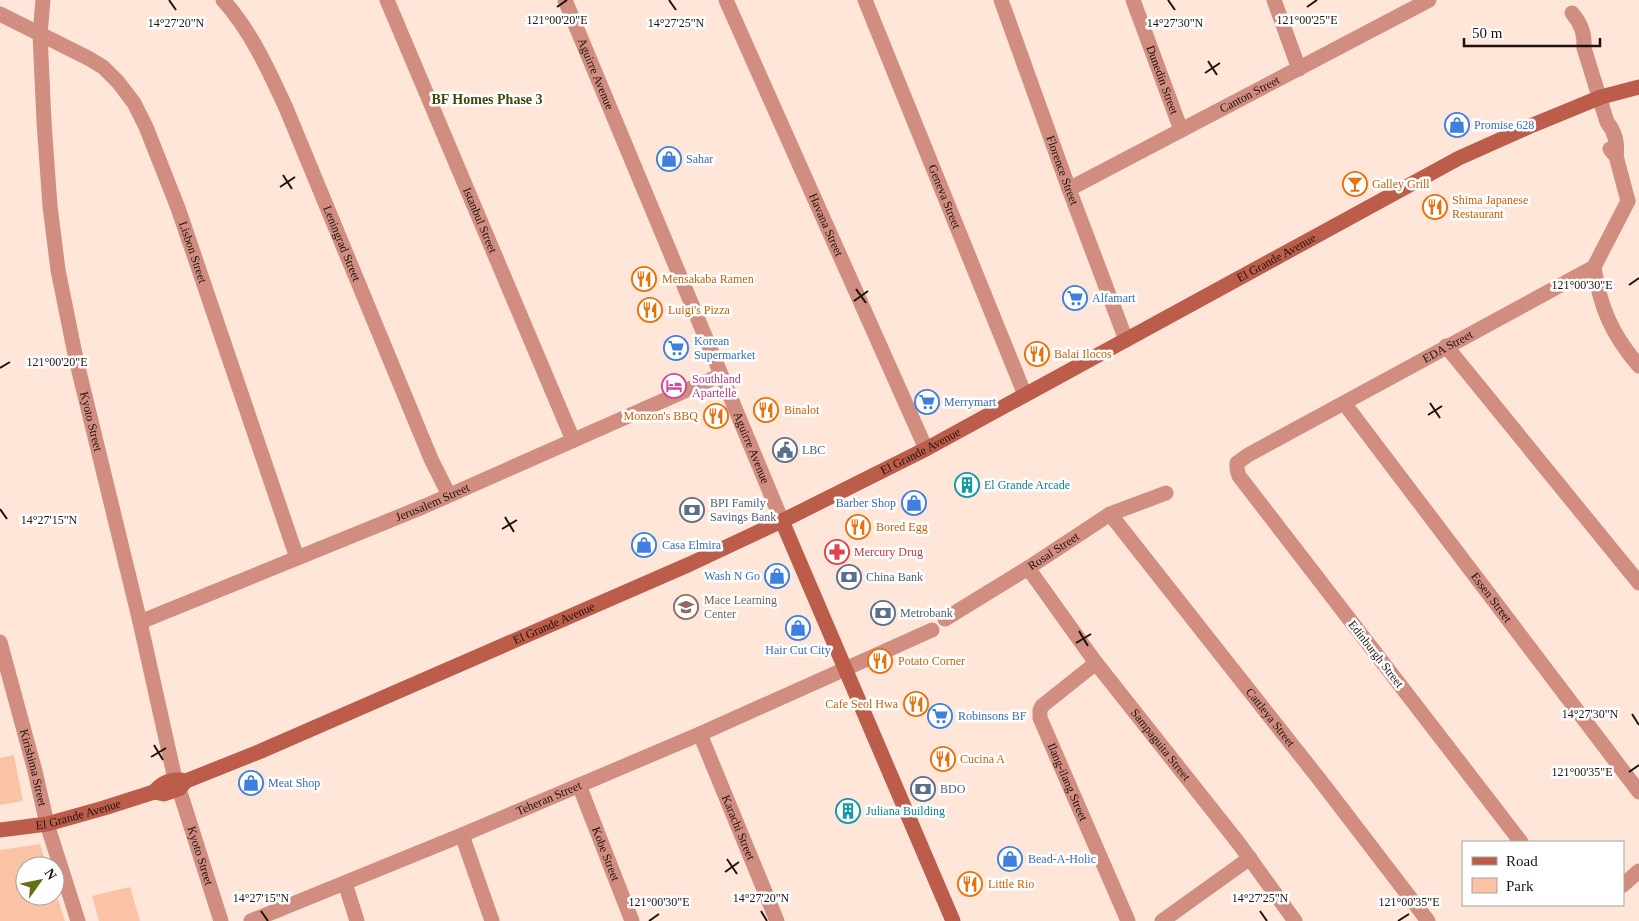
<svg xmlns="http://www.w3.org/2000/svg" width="1639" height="921" font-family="'Times New Roman',serif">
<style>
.green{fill:#fbc3a5}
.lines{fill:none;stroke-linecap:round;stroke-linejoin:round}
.street{stroke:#d08d80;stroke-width:15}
.secondary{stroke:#bc5c4a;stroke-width:15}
.ticks{fill:none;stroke:#1c130f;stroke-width:2}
.labels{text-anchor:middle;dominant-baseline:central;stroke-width:5;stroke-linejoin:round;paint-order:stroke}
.street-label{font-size:12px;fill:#1c130f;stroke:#fff}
.shop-label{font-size:12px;fill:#366cbe;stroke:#fff;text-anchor:start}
.food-label{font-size:12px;fill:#c56008;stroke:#fff;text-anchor:start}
.hotel-label{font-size:12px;fill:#b23c85;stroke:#fff;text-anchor:start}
.service-label{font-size:12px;fill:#4e5e75;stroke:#fff;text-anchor:start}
.culture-label{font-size:12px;fill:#0d838f;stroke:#fff;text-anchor:start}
.health-label{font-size:12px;fill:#be3a42;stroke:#fff;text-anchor:start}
.education-label{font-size:12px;fill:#785e54;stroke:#fff;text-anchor:start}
.neighbourhood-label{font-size:14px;font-weight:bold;fill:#404608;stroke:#fff}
.ticks-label{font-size:12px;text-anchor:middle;fill:#1c130f;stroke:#fff;stroke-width:5;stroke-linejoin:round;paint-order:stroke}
</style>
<rect width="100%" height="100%" fill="#ffe6d9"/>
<!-- green -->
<path class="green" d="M14,755l9,46 -23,4v-47z
M40,844l7,22h-22v30h30v-6l10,31h-65v-71z
M130,887l10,34h-41l-7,-25z"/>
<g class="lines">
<!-- street -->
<g class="street">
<path id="s1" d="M43,0l-3,34 4,88 6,84 8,64 18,89 64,263 35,157"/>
<path id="s2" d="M223,0c28,31 46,71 63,108l145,351 18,36"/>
<path id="s3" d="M387,0l186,440"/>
<path id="s4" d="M565,0l217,521"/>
<path id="s5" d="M726,0l200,449"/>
<path id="s6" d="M865,0l160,395"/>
<path id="s7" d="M1001,0l68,189 57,151"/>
<path id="s8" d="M1133,0l48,130"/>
<path d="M1274,0l25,69"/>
<path d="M1572,13c9,10 13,22 12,35l23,74c8,10 11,21 9,34"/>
<path id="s9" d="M0,14l88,44 15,9 15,15 16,21 12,24 32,81 119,350"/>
<path d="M1610,149l6,7 12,45"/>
<path id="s10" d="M1069,189l360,-189"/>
<path d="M1594,267c6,40 18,68 45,99"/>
<path d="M1446,346l193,237"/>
<path id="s11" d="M1344,403l295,389"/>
<path id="s12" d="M1110,514l213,270 105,137"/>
<path id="s13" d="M1028,568l68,95 144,182 55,76"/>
<path id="s14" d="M945,619l83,-51 82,-54 56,-21"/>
<path id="s15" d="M140,622l285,-116 296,-131"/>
<path id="s16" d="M0,642l35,129 12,53 31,97"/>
<path id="s17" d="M1096,663l-54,43 -2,4v8l88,203"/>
<path id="s18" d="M700,734l77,187"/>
<path id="s19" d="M579,785l53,136"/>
<path id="s20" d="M179,789l42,132"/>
<path d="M462,835l30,86"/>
<path id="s21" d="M1521,842l-282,-366 -2,-7v-6l11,-8 346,-188 34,-66"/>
<path d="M345,883l12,38"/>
<path d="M1623,885l16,-14"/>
<path id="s22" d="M251,921l211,-86 238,-101 232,-104"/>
<path d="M1162,921l88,-63"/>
</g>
<!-- secondary -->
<g class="secondary">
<path d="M782,521l171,400"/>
<path d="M154,792c9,-11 19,-14 32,-11"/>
<path id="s23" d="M0,830l47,-6 57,-16 50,-16 10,2 15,-5 7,-8 75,-30 429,-187 98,-46 138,-69 533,-291 74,-33 68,-28 38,-10"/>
</g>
</g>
<!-- ticks -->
<path class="ticks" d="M169,0l7,10M669,0l7,10M1168,0l7,10M557,7l10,-7M1307,7l10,-7M1208,61l9,14M1205,73l15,-10M283,175l9,14M280,187l15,-10M1629,285l10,-7M856,289l10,14M854,301l14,-10M0,368l10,-6M1430,403l10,15M1428,415l14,-9M0,509l7,10M505,517l9,15M502,529l15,-9M1079,631l9,15M1076,643l15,-9M1632,714l7,11M154,745l9,15M151,757l15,-9M1629,772l10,-7M727,859l10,15M725,872l14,-10M261,911l7,10M761,911l6,10M1260,911l7,10M649,921l10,-7M1398,921l11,-7"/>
<!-- icons -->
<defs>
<symbol id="shop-ring" viewBox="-11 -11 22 22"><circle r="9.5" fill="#fff" stroke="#3f7fe0" stroke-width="1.5"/><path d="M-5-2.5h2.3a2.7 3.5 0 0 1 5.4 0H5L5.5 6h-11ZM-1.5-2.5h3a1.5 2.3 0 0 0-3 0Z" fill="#3f7fe0"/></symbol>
<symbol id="bar-ring" viewBox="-11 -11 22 22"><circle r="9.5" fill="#fff" stroke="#e8710a" stroke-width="1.5"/><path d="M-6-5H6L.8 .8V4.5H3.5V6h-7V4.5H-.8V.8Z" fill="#e8710a"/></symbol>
<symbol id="restaurant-ring" viewBox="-11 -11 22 22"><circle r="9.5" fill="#fff" stroke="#e8710a" stroke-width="1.5"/><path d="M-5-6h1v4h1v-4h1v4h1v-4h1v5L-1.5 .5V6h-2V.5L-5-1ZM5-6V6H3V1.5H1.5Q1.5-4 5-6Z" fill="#e8710a"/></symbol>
<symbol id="supermarket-ring" viewBox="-11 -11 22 22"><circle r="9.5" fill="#fff" stroke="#3f7fe0" stroke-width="1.5"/><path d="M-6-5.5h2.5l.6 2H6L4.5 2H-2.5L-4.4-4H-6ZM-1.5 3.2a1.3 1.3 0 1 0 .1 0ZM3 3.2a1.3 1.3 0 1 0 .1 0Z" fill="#3f7fe0"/></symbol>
<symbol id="hotel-ring" viewBox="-11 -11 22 22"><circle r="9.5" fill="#fff" stroke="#d1479c" stroke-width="1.5"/><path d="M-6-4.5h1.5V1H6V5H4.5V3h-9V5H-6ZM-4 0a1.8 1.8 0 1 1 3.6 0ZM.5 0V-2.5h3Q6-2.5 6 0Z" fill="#d1479c"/></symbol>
<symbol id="civic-ring" viewBox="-11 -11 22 22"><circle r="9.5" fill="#fff" stroke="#5c6f8a" stroke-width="1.5"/><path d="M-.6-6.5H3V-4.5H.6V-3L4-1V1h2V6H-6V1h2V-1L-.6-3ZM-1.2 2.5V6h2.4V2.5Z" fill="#5c6f8a"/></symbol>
<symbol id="building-ring" viewBox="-11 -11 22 22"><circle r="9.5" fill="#fff" stroke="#0f9aa8" stroke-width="1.5"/><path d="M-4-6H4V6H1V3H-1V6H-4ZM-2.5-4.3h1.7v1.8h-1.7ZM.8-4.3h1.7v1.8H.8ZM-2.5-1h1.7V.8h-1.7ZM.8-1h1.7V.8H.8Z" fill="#0f9aa8"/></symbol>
<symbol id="bank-ring" viewBox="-11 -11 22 22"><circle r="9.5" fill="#fff" stroke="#5c6f8a" stroke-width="1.5"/><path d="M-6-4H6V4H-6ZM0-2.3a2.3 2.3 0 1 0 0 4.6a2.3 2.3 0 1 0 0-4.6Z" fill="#5c6f8a"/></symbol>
<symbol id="pharmacy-ring" viewBox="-11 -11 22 22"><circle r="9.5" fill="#fff" stroke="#e0444e" stroke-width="1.5"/><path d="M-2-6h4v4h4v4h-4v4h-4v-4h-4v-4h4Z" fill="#e0444e"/></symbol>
<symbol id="school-ring" viewBox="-11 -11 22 22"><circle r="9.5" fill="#fff" stroke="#8d6e63" stroke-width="1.5"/><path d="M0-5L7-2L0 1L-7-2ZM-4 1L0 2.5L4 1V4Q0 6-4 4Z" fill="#8d6e63"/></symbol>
</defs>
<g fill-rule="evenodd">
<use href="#shop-ring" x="1443" y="111" width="28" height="28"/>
<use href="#shop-ring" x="655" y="145" width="28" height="28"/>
<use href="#bar-ring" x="1341" y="170" width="28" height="28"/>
<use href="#restaurant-ring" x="1421" y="193" width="28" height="28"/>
<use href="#restaurant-ring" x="630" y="265" width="28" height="28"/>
<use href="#supermarket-ring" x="1061" y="284" width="28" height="28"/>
<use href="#restaurant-ring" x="636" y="296" width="28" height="28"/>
<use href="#supermarket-ring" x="662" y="334" width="28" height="28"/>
<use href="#restaurant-ring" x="1023" y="340" width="28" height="28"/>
<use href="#hotel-ring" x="660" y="372" width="28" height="28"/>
<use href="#supermarket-ring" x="913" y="388" width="28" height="28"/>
<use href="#restaurant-ring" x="752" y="396" width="28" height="28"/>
<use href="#restaurant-ring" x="702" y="402" width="28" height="28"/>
<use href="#civic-ring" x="771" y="436" width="28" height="28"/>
<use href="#building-ring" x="953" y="471" width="28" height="28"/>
<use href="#shop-ring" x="900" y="489" width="28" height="28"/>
<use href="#bank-ring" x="678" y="496" width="28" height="28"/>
<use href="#restaurant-ring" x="844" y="513" width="28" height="28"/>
<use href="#shop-ring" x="630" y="531" width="28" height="28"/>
<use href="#pharmacy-ring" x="823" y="538" width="28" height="28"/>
<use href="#shop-ring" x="763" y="562" width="28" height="28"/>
<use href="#bank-ring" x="835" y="563" width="28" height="28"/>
<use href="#school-ring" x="672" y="593" width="28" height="28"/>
<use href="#bank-ring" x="869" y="599" width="28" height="28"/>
<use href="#shop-ring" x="784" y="614" width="28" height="28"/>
<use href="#restaurant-ring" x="866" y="647" width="28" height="28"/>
<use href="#restaurant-ring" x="902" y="690" width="28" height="28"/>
<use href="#supermarket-ring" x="926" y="702" width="28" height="28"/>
<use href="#restaurant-ring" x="929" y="745" width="28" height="28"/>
<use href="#shop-ring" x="237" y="769" width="28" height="28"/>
<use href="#bank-ring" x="909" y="775" width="28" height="28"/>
<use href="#building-ring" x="834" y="797" width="28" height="28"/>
<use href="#shop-ring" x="996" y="845" width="28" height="28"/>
<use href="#restaurant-ring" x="956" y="870" width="28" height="28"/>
</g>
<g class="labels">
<!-- street labels -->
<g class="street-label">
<text stroke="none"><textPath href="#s4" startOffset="80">Aguirre Avenue</textPath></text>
<text stroke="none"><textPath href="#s8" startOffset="85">Dunedin Street</textPath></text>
<text stroke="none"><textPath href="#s10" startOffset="204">Canton Street</textPath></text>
<text stroke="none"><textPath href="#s7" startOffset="181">Florence Street</textPath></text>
<text stroke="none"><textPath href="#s6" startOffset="212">Geneva Street</textPath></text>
<text stroke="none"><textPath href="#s3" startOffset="239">Istanbul Street</textPath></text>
<text stroke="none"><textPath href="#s5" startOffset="246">Havana Street</textPath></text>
<text stroke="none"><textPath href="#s2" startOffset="272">Leningrad Street</textPath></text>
<text stroke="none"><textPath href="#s9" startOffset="324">Lisbon Street</textPath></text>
<text stroke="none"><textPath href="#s23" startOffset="1406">El Grande Avenue</textPath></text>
<text stroke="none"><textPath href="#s21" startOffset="716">EDA Street</textPath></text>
<text stroke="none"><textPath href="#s1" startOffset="426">Kyoto Street</textPath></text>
<text stroke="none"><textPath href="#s4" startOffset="485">Aguirre Avenue</textPath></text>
<text stroke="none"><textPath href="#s23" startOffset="1001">El Grande Avenue</textPath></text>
<text stroke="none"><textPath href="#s15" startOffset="316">Jerusalem Street</textPath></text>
<text stroke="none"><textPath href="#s14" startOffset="128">Rosal Street</textPath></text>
<text stroke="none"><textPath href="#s11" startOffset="244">Essen Street</textPath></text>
<text stroke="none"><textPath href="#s23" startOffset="596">El Grande Avenue</textPath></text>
<text transform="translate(1376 654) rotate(52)">Edinburgh Street</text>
<text stroke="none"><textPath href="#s12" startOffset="259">Cattleya Street</textPath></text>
<text stroke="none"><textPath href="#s13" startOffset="221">Sampaguita Street</textPath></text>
<text stroke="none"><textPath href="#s16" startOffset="130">Kirishima Street</textPath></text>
<text stroke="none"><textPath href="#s17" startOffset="151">Ilang-ilang Street</textPath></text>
<text stroke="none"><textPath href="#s22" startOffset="322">Teheran Street</textPath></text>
<text stroke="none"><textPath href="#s23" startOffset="80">El Grande Avenue</textPath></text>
<text stroke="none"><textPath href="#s18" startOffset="101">Karachi Street</textPath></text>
<text stroke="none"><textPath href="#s19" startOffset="74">Kobe Street</textPath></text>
<text stroke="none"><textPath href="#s20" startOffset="70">Kyoto Street</textPath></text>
</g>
<!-- shop labels -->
<g class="shop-label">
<text x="1474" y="125">Promise 628</text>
<text x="686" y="159">Sahar</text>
<text x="1092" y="298">Alfamart</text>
<text x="694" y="341">Korean<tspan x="694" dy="14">Supermarket</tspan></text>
<text x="944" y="402">Merrymart</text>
<text x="896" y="503" text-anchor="end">Barber Shop</text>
<text x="662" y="545">Casa Elmira</text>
<text x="760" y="576" text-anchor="end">Wash N Go</text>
<text x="798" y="650" text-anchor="middle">Hair Cut City</text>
<text x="958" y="716">Robinsons BF</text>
<text x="268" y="783">Meat Shop</text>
<text x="1028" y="859">Bead-A-Holic</text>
</g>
<!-- food labels -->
<g class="food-label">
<text x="1372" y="184">Galley Grill</text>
<text x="1452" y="200">Shima Japanese<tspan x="1452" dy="14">Restaurant</tspan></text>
<text x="662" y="279">Mensakaba Ramen</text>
<text x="668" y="310">Luigi's Pizza</text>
<text x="1054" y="354">Balai Ilocos</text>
<text x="784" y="410">Binalot</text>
<text x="698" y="416" text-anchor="end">Monzon's BBQ</text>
<text x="876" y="527">Bored Egg</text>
<text x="898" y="661">Potato Corner</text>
<text x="898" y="704" text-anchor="end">Cafe Seol Hwa</text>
<text x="960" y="759">Cucina A</text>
<text x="988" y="884">Little Rio</text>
</g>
<!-- hotel labels -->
<g class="hotel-label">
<text x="692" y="379">Southland<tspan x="692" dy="14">Apartelle</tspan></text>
</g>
<!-- service labels -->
<g class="service-label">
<text x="802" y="450">LBC</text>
<text x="710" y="503">BPI Family<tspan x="710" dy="14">Savings Bank</tspan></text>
<text x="866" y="577">China Bank</text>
<text x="900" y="613">Metrobank</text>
<text x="940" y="789">BDO</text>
</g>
<!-- culture labels -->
<g class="culture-label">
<text x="984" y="485">El Grande Arcade</text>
<text x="866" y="811">Juliana Building</text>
</g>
<!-- health labels -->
<g class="health-label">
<text x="854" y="552">Mercury Drug</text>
</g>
<!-- education labels -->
<g class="education-label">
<text x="704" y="600">Mace Learning<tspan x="704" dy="14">Center</tspan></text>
</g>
<!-- neighbourhood labels -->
<g class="neighbourhood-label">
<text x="487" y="99">BF Homes Phase 3</text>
</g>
</g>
<g class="ticks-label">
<text x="557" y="24">121°00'20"E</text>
<text x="1307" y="24">121°00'25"E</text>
<text x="176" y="27">14°27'20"N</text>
<text x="676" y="27">14°27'25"N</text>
<text x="1175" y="27">14°27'30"N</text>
<text x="1582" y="289">121°00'30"E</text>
<text x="57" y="366">121°00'20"E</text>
<text x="49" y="524">14°27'15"N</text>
<text x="1590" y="718">14°27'30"N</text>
<text x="1582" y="776">121°00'35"E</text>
<text x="261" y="902">14°27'15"N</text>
<text x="761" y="902">14°27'20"N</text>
<text x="1260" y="902">14°27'25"N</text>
<text x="659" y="906">121°00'30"E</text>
<text x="1409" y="906">121°00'35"E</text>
</g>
<!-- legend -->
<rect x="1462" y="841" width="162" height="65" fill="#ffffff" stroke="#a4a19f"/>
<rect x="1472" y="857" width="25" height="8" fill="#bc5c4a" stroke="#a4a19f"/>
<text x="1506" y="866" font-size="15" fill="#1c130f">Road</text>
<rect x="1472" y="878" width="25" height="15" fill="#fbc3a5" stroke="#a4a19f"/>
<text x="1506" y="891" font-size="15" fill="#1c130f">Park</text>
<!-- north arrow -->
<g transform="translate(40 881) rotate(57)"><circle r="24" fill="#ffffff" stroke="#a4a19f"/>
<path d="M0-4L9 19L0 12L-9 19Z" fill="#666f16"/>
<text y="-8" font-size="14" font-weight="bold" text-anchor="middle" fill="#1c130f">N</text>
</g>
<!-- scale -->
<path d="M1464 38v8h136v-8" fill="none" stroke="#1c130f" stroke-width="2.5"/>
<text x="1472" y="38" font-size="15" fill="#1c130f" stroke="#ffffff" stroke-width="4" paint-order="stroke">50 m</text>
</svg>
